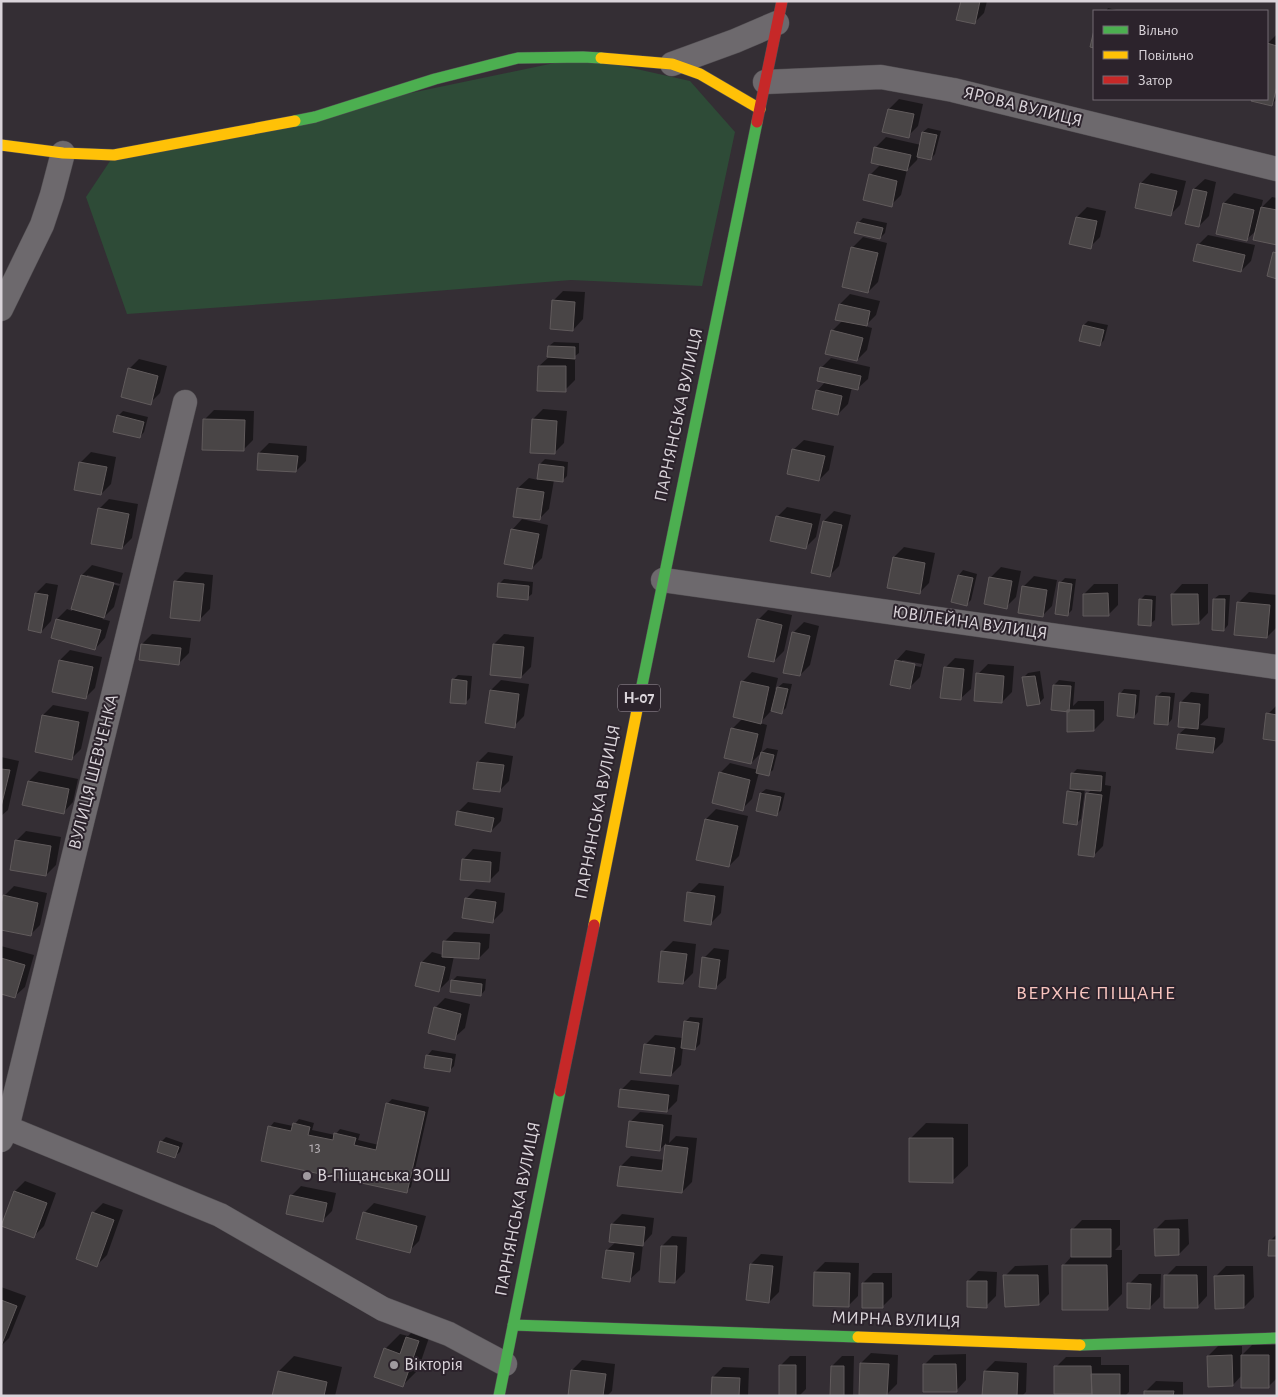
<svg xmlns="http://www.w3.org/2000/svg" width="1278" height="1397" font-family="'Alegreya Sans',sans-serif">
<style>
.green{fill:#2e4b37}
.shadow{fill:#0007;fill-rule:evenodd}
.building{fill:#494546;stroke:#615b5c}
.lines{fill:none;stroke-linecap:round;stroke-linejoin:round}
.street-casing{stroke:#514d51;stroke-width:25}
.fast-casing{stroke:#514d51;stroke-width:12}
.slow-casing{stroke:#514d51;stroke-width:12}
.jam-casing{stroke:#514d51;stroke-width:12}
.street{stroke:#6d696d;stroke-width:24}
.fast{stroke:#4caf50;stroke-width:11}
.slow{stroke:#ffc107;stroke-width:11}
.jam{stroke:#c62828;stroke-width:11}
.poi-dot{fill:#a09aa0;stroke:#2c232c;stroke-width:2}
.labels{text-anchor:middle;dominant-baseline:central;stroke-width:4;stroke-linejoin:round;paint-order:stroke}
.number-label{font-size:15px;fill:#b6b0b5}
.shield{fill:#2c232c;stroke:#a69fa6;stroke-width:1}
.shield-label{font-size:16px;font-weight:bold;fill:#dad4da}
.street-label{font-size:18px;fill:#dad4da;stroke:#2c232c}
.poi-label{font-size:18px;fill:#dad4da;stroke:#2c232c;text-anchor:start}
.quarter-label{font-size:20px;letter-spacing:1px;fill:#f7c4be;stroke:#2c232c}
</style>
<rect width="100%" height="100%" fill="#342e34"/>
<!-- green -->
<path class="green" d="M583,57l107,24 45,51 -33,154 -131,-6 -236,19 -208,15 -41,-117 28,-42z"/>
<!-- shadow -->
<path class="shadow" d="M962,1h25l-3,12 -10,10z
M1108,8l12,3h-14z
M1277,34v65l-6,6 -18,-4v-2h14v-55z
M899,99l24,5 -5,22 -10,10 -24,-5 5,-22z
M928,128l13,3 -6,23 -4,5 -13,-3 -1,4 -10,10 -6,25 -10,10 -21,-30 11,-11 -9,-2 4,-15 10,-10 35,8 2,-13z
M1151,173l35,8 -6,24 -10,10 -29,-32z
M1205,179l11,3 -7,34 -10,10 -12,-3 7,-34z
M1234,193l29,7 -2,8 11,-11 5,1v45l-20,-13 -11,10 -22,-37z
M1087,207l19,4 -6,26 -10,10 -13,-30z
M863,218l24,5 -2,10 -5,5 -22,-15z
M1208,235l47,10 -4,16 -10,10 -43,-26z
M863,237l24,6 -9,39 -10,10 -15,-45z
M563,291l22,1 -2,27 -10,11 -20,-29z
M850,294l30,7 -4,14 -11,11 7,2 -5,22 -10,10 -25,-29 11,-11 -3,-16z
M1088,321l20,4 -4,15 -4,5 -16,-20z
M554,342l25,1v10l-4,3v24l-10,10 -26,-24 10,-9v-11z
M831,358l39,9 -2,12 -11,10 -5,-2 -4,17 -10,10 -21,-23 9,-10 -5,-13z
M139,359l28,7 -7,27 -10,10 -21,-34z
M543,409l24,2 -3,32 -10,10 -21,-34z
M214,410l40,1 -1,29 -10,10 -39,-30z
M123,411l25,6 -4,15 -4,5 -22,-21z
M804,440l30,6 -5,24 -10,10 -26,-30z
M269,443l38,3 -1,15 -10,10 -37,-18z
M91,452l25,5 -5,27 -10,10 -20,-32z
M545,459l23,3 -1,14 -5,5 -8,-1 -5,29 -10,10 -21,-31 11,-10 9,2 2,-16z
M109,499l29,5 -6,34 -10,10 -23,-39z
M787,507l34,7 -5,23 -10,10 -29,-30z
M834,511l17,4 -12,51 -10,10 -5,-55z
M522,519l26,6 -6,33 -10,10 -20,-38z
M904,547l31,6 -6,30 -10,10 -30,-6 5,-30z
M92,565l31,8 -9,34 -12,12 8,2 -5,17 -10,11 -38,-30 10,-10 5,2 10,-36zM87,575l33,9v2l-33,-8z
M1001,567l20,4 -5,26 -10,10 -15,-30z
M963,570l14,4 -6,26 -5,5 -7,-30z
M185,572l28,3 -3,34 -10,10 -25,-37z
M1034,576l23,4 -5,26 -10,10 -23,-4 5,-26z
M1065,578l11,1 -4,31 -5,5 -7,-32z
M504,579l29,3 -1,12 -5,4 -27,-15z
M46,583l12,2 -7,36 -10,11 -5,-39z
M1094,584h24v21l-10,10 -24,-21z
M1182,584h26v29l-10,10 -26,-28z
M1249,592l28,3v32l-10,10 -28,-35z
M1145,595l11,1 -1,24 -5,4 -10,-24z
M1219,595h11l-2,30 -4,5 -10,-31z
M768,610l24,5 -8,36 -10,10 -16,-41z
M804,622l15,4 -9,39 -10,10 -6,-43z
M152,634l39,4 -2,15 -10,10 -37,-19z
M504,634l30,3 -3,30 -10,10 -27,-33z
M70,650l32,7 -7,31 -10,10 -25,-38z
M906,650l19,4 -5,23 -10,10 -14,-26zM902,660l20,4 -1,3 -19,-4z
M955,658l19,2 -3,29 -11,10 -15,-31z
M988,664l26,2 -2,26 -10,10 -24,-28z
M1040,671l4,27 -5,5 -16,-25 5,-5z
M752,672l26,6 -3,12 8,-7 9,1 -6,24 -4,4 -11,-2 -1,2 -10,11 7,2 -6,28 -10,10 -19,-34 11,-11 -1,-36z
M458,675l14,1 -2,22 -5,5 -12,-23z
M501,680l28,4 -5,32 -10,10 -27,-4 4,-32z
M1059,680l16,2 -2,24 5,-5h26v19l-10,10 -26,-19 -14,-26z
M1124,689l16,1 -2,22 -4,5 -14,-23z
M1162,692l13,1 -3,26 -4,5 -11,-28z
M1191,692l18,2 -1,24 -8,7 25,3 -2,14 -10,10 -34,-18 8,-7 -6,-25z
M53,705l36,7 -8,37 -10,10 -28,-44z
M1277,705v35l-9,-26z
M767,748l11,2 -5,20 -5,4 -9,-2 -7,27 -10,10 -22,-36 10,-10 28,7 4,-18z
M488,752l25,4 -4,25 -10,10 -21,-29z
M1,757l18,4 -11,49 -7,6z
M1077,769l29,3 -1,13 6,1 -8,60 -10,10 -6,-62 5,-5h-7l-4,30 -4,4 -9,-31 3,-3 1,-15z
M39,771l39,8 -5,23 -10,11 -39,-9 5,-23z
M766,789l19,4 -4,17 -5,5 -15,-22z
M468,802l35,6 -2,13 -10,10 -33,-19z
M716,809l32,7 -9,40 -10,10 -31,-7 8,-40z
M26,831l35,6 -5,28 -10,10 -30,-34z
M473,849l28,3 -2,19 -10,10 -26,-21z
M699,883l25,3 -3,27 -10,10 -22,-30z
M14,886l33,7 -7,32 -10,10 -26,-39z
M476,889l29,4 -2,18 -10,10 -27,-22z
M454,932l36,2 -1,14 -10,10 -25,-2 -5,24 -10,10 -17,-28 10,-10 11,3 1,-13z
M673,941l23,3 -3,29 -10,10 -24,-2 4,-30z
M1,946l33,9 -9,32 -11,10 -13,-4z
M714,948l15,2 -3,28 -11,10 -11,-30z
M457,976l29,3 -1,11 -4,5 -29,-14z
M445,998l25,6 -5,24 -11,10 -19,-30z
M690,1017l13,1 -3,26 -5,5 -12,-2 -2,18 -10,10 -26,-30 10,-10 28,3 2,-16z
M432,1050l24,4 -2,12 -5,5 -23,-4 2,-12z
M631,1080l48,5 -2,16 -10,10 -46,-21z
M392,1099l37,8 -18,80 -4,4 -137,-64 4,-5 19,4 6,-7 15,4 -2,7 23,5 5,-6 20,5 -2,6 21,5 8,-41z
M640,1112l32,3 -3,28 7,-7 21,2 -5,44 -10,10 -61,-26 10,-10 34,4 1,-17 -6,7 -30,-28z
M926,1123l42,1v42l-16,15 -41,-43z
M166,1137l17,6 -3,9 -5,4 -14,-14z
M25,1181l31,12 -12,33 -10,10 -19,-45z
M301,1186l35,7 -4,18 -10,10 -31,-25z
M103,1203l20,7 -16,45 -10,10 -4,-52z
M374,1203l52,13 -7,25 -10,10 -45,-38z
M622,1214l32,4 -2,16 -9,10 -3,26 -11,10 -22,-30 9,-8 -4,-18z
M1188,1219l1,25 -10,10 -24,-24 10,-10z
M1082,1220h38v25l-5,5h7v44l-15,15 -44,-43 9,-10v-26z
M1277,1234v21l-6,-15z
M672,1236l15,1 -2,35 -10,10 -13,-36z
M761,1254l22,2 -4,36 -10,10 -18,-38z
M825,1262l34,1 -1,33 -10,10 -33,-34z
M1048,1265l1,29 -10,10 -34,-28 10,-10z
M1176,1266h31v30l-10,11 -31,-31z
M1226,1266h27l1,31 -10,10 -28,-31z
M978,1271l19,1 -1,24 -10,10 -18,-25z
M873,1273h19v24l-10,10 -19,-24z
M1139,1274h22l-1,23 -10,10 -21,-23z
M1,1287l25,9 -17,42 -8,8z
M422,1322l11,4 -15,44 -15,15 -18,-36 15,-15 8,2z
M1252,1345h25v33l-9,9 -26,-12 -9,10 -25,-29 10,-10h24v9z
M871,1353l27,2 -1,29 -10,10 -26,-31z
M966,1354v26l-10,11 -32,-26 10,-10z
M294,1356l48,11 -7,29h-62l6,-25z
M790,1356h16v33l-7,7h-19v-30z
M842,1356h12l-1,40h-21v-30z
M1066,1357h35v8h28v27l-4,4h-32v-4l-37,-25z
M582,1360l33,4 -3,27 -5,5h-38l3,-26z
M995,1361l32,2 -1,29 -4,4h-38l1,-25z
M723,1367l26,1 -1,28h-35v-19z
M1156,1381l27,1v14h-38l1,-5z"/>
<!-- building -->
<path class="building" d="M961,1h19l-5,23 -19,-4z
M1094,30v18l-4,-1z
M1267,43l10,3v40l-5,20 -21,-5 1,-2h15z
M888,109l26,5 -5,24 -27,-6z
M922,132l15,3 -6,25 -14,-3z
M874,147l37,8 -4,16 -36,-8z
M869,174l28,7 -5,26 -29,-7z
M1140,183l37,8 -6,25 -36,-8z
M1193,189l14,3 -8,35 -14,-3z
M1223,203l31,7 -7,31 -31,-7z
M1261,207l16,3v35l-24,-5z
M1076,217l21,4 -6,28 -22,-5z
M857,222l26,6 -3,11 -26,-6z
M1197,244l48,11 -4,17 -48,-11z
M851,247l27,6 -10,40 -26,-6z
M1273,252l4,1v26l-10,-3z
M552,300l23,2 -2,29 -23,-2z
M839,304l31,7 -3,15 -32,-6z
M1083,325l21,5 -4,16 -21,-5z
M831,330l32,8 -6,23 -32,-7z
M548,346l27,1v12l-28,-2z
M538,366h28v26l-29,-1z
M820,367l41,9 -3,14 -41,-9z
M128,368l30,8 -7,29 -30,-8z
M816,390l26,6 -4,19 -26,-6z
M117,415l27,7 -4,16 -27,-6z
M203,419l42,1 -1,31 -42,-1z
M532,419l25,2 -2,33 -25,-1z
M792,449l33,7 -6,25 -32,-7z
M258,453l40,3 -2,16 -39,-2z
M79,462l28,5 -6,28 -27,-5z
M539,464l25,3 -1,15 -26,-3z
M517,488l27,4 -4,28 -27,-3z
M98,508l31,6 -7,35 -31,-5z
M776,516l36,8 -6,25 -36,-8z
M823,521l19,4 -12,52 -19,-4z
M511,529l28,5 -7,35 -28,-5z
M893,557l32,6 -5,31 -33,-6z
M81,575l33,8 -10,35 -33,-9z
M958,575l15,3 -6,28 -16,-4z
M989,577l23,4 -5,28 -23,-5z
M174,581l30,3 -4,37 -30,-3z
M1059,582l13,2 -4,32 -13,-2z
M498,583l31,3 -1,14 -31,-3z
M1022,586l25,4 -4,27 -25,-4z
M35,593l13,2 -7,38 -13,-3z
M1108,593l1,23h-26v-22z
M1171,594h27l1,30 -27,1z
M1139,599l13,1 -1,26 -13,-1z
M1213,599h12l-1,32 -12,-1z
M1237,602l33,3 -3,33 -33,-3z
M56,619l45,11 -6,20 -44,-12z
M757,619l25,6 -8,37 -26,-5z
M792,632l18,4 -10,40 -17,-3z
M141,644l40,4 -2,17 -40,-5z
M493,644l31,3 -3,31 -31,-3z
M59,660l34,7 -7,32 -34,-7z
M895,660l20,4 -5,25 -20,-4z
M944,667l20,2 -3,31 -21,-2z
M976,673l28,3 -2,27 -28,-2z
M1035,676l5,28 -13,2 -5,-29z
M452,679l15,2 -1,23 -16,-1z
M741,681l28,6 -8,37 -28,-7z
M1053,685l18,1 -2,26 -18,-2z
M777,687l11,2 -6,25 -11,-3z
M490,690l29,4 -4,34 -30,-5z
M1119,693l17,2 -2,23 -17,-2z
M1156,696l14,1 -2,28 -14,-1z
M1180,702l20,2 -2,25 -20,-2z
M1067,710h27v21l-27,1z
M1266,713l11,2v26l-14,-2z
M42,715l37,7 -7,38 -37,-8z
M731,728l27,6 -7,30 -27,-6z
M1178,734l37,4 -2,15 -37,-4z
M761,752l13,3 -5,21 -13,-3z
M477,762l27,3 -4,27 -27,-3z
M1,769l9,1 -9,37z
M719,772l31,8 -7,31 -31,-8z
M1071,773l31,3 -1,15 -31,-2z
M28,781l41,8 -5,25 -42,-9z
M1067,791l14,2 -4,32 -14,-2z
M760,793l21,4 -4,19 -21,-5z
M1086,793l16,2 -8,62 -16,-2z
M457,811l37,7 -3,14 -36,-7z
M705,819l33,7 -9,41 -33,-7z
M15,840l36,6 -5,30 -36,-6z
M462,859l29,3 -1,20 -30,-2z
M687,892l28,4 -4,29 -27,-4z
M3,895l35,8 -7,33 -30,-6v-26z
M465,898l31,4 -3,21 -31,-5z
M443,941l37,2 -1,16 -37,-2z
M661,951l26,3 -4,30 -25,-2z
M702,957l18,3 -4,29 -17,-2z
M1,958l24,7 -10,33 -14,-4z
M421,962l24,5 -6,25 -24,-6z
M451,980l31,4 -1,12 -31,-4z
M434,1007l27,7 -6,26 -27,-7z
M684,1021l15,2 -4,27 -14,-2z
M644,1044l31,4 -4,28 -31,-3z
M426,1055l26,4 -2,13 -26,-4z
M620,1089l49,6 -2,17 -49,-5z
M386,1103l39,9 -18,81 -146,-32 7,-35 23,5 2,-8 17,4 -2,8 25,5 1,-7 22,5 -2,7 22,5z
M629,1121l34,4 -3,26 -34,-4z
M909,1138h44v45l-44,-1z
M160,1141l19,6 -4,11 -18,-6z
M665,1145l23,3 -6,45 -65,-7 3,-20 42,5z
M14,1191l33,12 -13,35 -33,-12z
M290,1195l37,8 -4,19 -37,-8z
M92,1212l22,8 -17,47 -21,-8z
M363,1212l54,14 -7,27 -54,-14z
M611,1224l34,3 -2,19 -34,-4z
M1071,1229h40v28h-40z
M1154,1229h25v26l-24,1z
M1269,1240h8v16h-9z
M661,1246h16l-2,37 -16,-1z
M606,1250l28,3 -4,29 -28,-4z
M750,1264l23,2 -4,37 -23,-3z
M1062,1265h45l1,45h-46z
M814,1272l36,1 -1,34 -36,-1z
M1003,1275h35l1,30 -34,2z
M1164,1275h33l1,33h-34z
M1244,1275v33l-29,1 -1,-33z
M967,1281h20v27l-20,-1z
M862,1283h21v25h-21z
M1127,1283l24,1 -1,25 -23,-1z
M1,1300l16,6 -16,40z
M406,1337l13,4 -16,46 -29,-10 10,-29 16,6z
M1232,1355l1,31 -25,1 -1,-31z
M1241,1355h28v33h-28z
M860,1363l29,1 -2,32 -28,-1z
M923,1364h33l1,28h-34z
M779,1365h17v31h-17z
M831,1366h13v30h-14z
M1054,1366h37l1,28h-38z
M571,1370l35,4 -3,22h-35z
M278,1371l49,11 -3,14h-52z
M984,1371l34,2 -1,23h-35z
M1091,1374h29v22h-28z
M712,1377l28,1 -1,18h-28z
M1144,1391h30l-1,5h-29z"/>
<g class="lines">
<defs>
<path id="street" d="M672,64l63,-23 42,-18
M765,82l116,-5 72,13 324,79
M1,309l41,-84 10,-30 11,-42
M663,580l614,87
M1,1125l219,90 163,94 66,25 56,30
M1,1140l6,-12 178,-726"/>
<path id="fast" d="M295,121l20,-4 120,-38 83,-21 65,-1 18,1
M640,695l117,-573
M513,1325l345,12
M1080,1345l197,-7
M499,1396l61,-305"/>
<path id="slow" d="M601,58l71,6 28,10 60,35
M1,145l62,8 51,2 181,-34
M594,925l46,-230
M858,1337l222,8"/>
<path id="jam" d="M757,122l25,-121
M560,1091l34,-166"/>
</defs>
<!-- street casing -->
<use href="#street" class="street-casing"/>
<!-- fast casing -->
<use href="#fast" class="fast-casing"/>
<!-- slow casing -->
<use href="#slow" class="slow-casing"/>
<!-- jam casing -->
<use href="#jam" class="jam-casing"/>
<!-- street -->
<use href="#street" class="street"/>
<!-- fast -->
<use href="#fast" class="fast"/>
<!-- slow -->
<use href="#slow" class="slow"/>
<!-- jam -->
<use href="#jam" class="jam"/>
</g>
<!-- markers -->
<g class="poi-dot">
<circle cx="307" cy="1176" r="5"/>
<circle cx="394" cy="1365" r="5"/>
</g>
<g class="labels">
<!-- number labels -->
<g class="number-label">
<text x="315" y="1147">13</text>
</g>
<!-- shield labels -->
<rect class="shield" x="618" y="684.5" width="42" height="27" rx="4"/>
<g class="shield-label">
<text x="639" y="698">Н-07</text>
</g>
<!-- street labels -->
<g class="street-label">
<text transform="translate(1023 107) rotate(14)">ЯРОВА ВУЛИЦЯ</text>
<text transform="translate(679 415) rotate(-78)">ПАРНЯНСЬКА ВУЛИЦЯ</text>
<text transform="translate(970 623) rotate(8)">ЮВІЛЕЙНА ВУЛИЦЯ</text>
<text transform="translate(94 772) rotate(-76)">ВУЛИЦЯ ШЕВЧЕНКА</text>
<text transform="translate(598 812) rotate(-79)">ПАРНЯНСЬКА ВУЛИЦЯ</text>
<text transform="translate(518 1209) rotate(-79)">ПАРНЯНСЬКА ВУЛИЦЯ</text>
<text transform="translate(896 1320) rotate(2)">МИРНА ВУЛИЦЯ</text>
</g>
<!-- poi labels -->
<g class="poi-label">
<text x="317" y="1176">В-Піщанська ЗОШ</text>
<text x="404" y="1365">Вікторія</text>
</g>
<!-- quarter labels -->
<g class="quarter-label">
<text x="1096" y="993">ВЕРХНЄ ПІЩАНЕ</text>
</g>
</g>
<!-- border -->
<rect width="1278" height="1397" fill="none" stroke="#dad4da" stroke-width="5"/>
<!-- legend -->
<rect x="1093" y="10" width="175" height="90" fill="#2c232c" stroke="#726a72"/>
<rect x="1103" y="26" width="25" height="8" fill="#4caf50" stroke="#726a72"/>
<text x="1138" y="35" font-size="15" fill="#dad4da">Вільно</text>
<rect x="1103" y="51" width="25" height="8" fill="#ffc107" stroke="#726a72"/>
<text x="1138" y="60" font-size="15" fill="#dad4da">Повільно</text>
<rect x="1103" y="76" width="25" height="8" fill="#c62828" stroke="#726a72"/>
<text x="1138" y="85" font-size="15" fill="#dad4da">Затор</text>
</svg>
